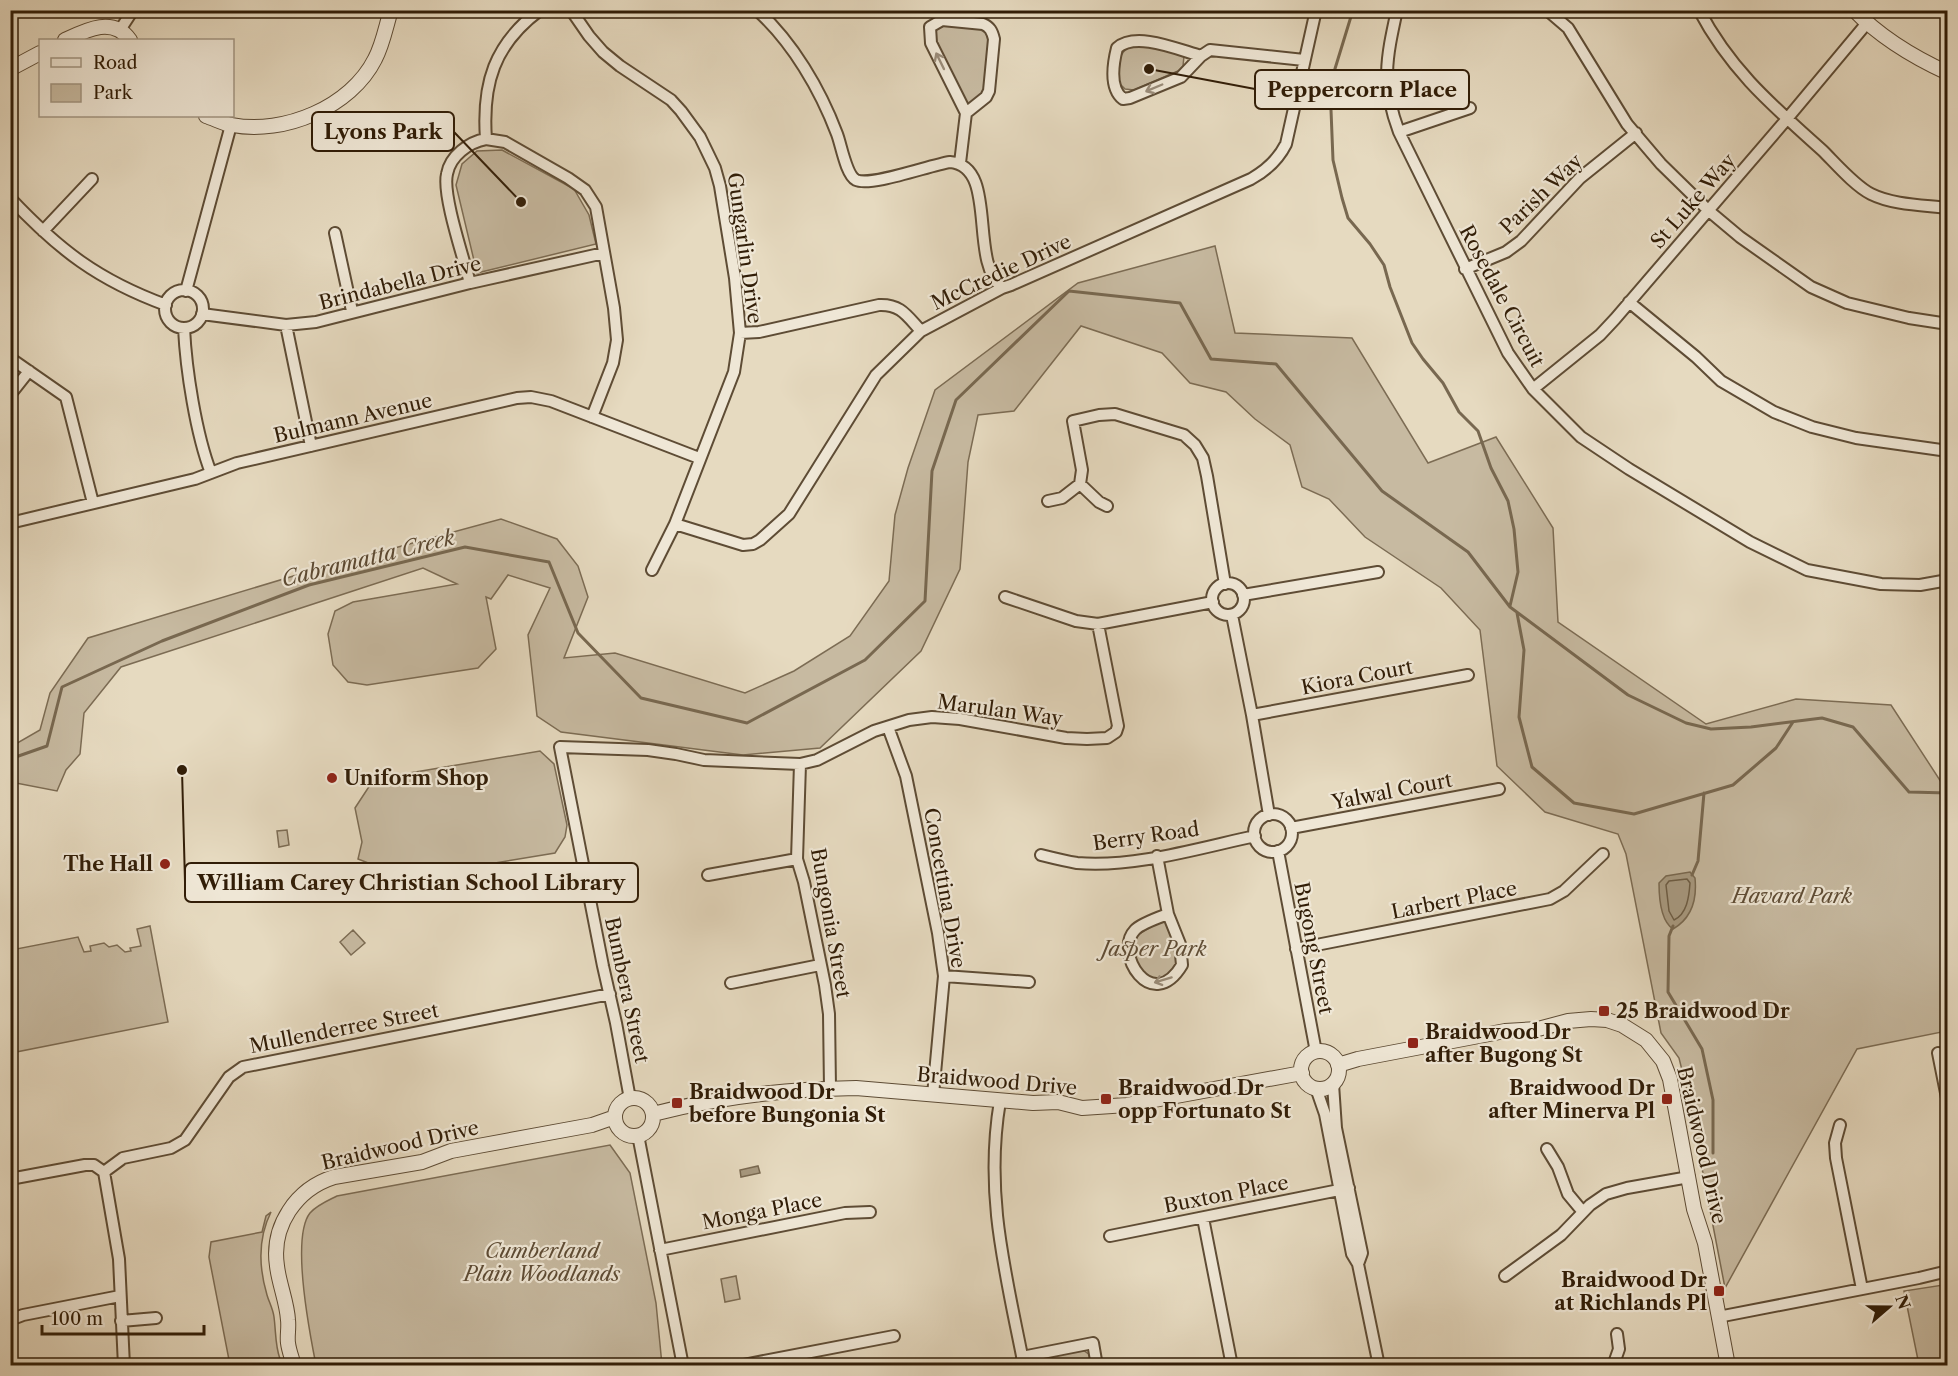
<svg xmlns="http://www.w3.org/2000/svg" width="1958" height="1376" font-family="'Libre Caslon Text',serif">
<style>
.green{fill:#c7baa1;stroke:#7c6c54;stroke-width:1.5}
.water{fill:#a89a81;stroke:#786850;stroke-width:1.5}
.lines{fill:none;stroke-linecap:round;stroke-linejoin:round}
.shore{stroke:#6c5c44;stroke-width:1.5}
.stream{stroke:#786850;stroke-width:3}
.minor-casing{stroke:#5e4c35;stroke-width:14}
.tertiary-casing{stroke:#5e4c35;stroke-width:16}
.minor{stroke:#efe7d6;stroke-width:10}
.tertiary{stroke:#efe7d6;stroke-width:14}
.oneway{stroke:#9a8c79}
.poi-dot{fill:#8f2418;stroke:#efe7d6;stroke-width:2}
.labels{text-anchor:middle;dominant-baseline:central;stroke-width:4.5;stroke-linejoin:round;paint-order:stroke}
.street-label{font-size:20px;fill:#311d07;stroke:#efe7d6}
.poi-label{font-size:20px;font-weight:bold;fill:#311d07;stroke:#efe7d6;text-anchor:start}
.park-label{font-size:20px;font-style:italic;fill:#5e4c35;stroke:#efe7d6}
.water-label{font-size:21px;font-style:italic;fill:#5b4932;stroke:#efe7d6}
.leader{fill:none;stroke:#311d07;stroke-width:2}
.callout-dot{fill:#311d07;stroke:#efe7d6;stroke-width:2}
.callout{fill:#efe7d6;stroke:#311d07;stroke-width:2}
.callout-label{font-size:21px;text-anchor:middle;font-weight:bold;fill:#311d07}
</style>
<rect width="100%" height="100%" fill="#e6dac0"/>
<filter id="stains"><feTurbulence type="fractalNoise" baseFrequency=".00333" numOctaves="4"/><feColorMatrix values="0 0 0 0 .2 0 0 0 0 .09 0 0 0 0 .02 0 0 0 .5 -.17"/></filter>
<radialGradient id="worn" r=".72"><stop offset=".6" stop-color="#630" stop-opacity="0"/><stop offset="1" stop-color="#630" stop-opacity=".3"/></radialGradient>
<!-- green -->
<path class="green" d="M946,25l39,5 5,6 -6,56 -17,15 -32,-66 1,-11z
M1133,44l42,7 9,5 -1,10 -5,5 -44,19 -9,-1 -6,-6c-2,-18 -3,-29 14,-39z
M502,150l72,39 15,26 7,29 -119,29 -21,-88 6,-21 15,-13z
M1215,246l20,87 117,5 76,125 68,-26 57,91 5,94 148,102 90,-25 95,6 54,83 3,28 -1,215 -90,18 -132,239 -38,-198 -8,-32 -18,-25 -35,-179 -8,-20 -73,-22 -48,-46 -17,-136 -39,-42 -76,-51 -36,-38 -27,-12 -12,-42 -35,-26 -29,-27 -36,-9 -28,-30 -81,-27 -67,85 -36,4 -10,47 -8,107 -39,82 -101,97 -77,7 -182,-23 -24,-16 -9,-81 22,-47 -42,-13 -17,24 -5,-2 10,52 -18,19 -111,17 -19,-3 -15,-17 -5,-31 7,-23 18,-9 104,-18 -34,-16 -302,99 -37,46 -4,41 -14,16 -9,21 -41,-8 -5,1 -1,-40 4,1 26,-15 10,-37 38,-55 222,-67 191,-52 56,20 21,27 10,31 -24,61 51,-5 130,40 49,-22 56,-35 39,-55 6,-66 13,-47 27,-78 143,-107z
M540,751l14,13 13,61 -2,12 -10,16 -181,30 -3,-19 -13,-5 4,-17 -7,-34 19,-29z
M287,830l2,15 -10,2 -2,-16z
M1164,919l10,15 4,29 -3,8 -14,10 -14,-3 -13,-17v-24z
M150,926l18,96 -157,31v-103l67,-13 6,15 7,-1 -1,-5 14,-3 5,4 8,-2 8,7 6,-1 -1,-3 11,-2 -4,-17z
M353,930l12,13 -14,12 -11,-13z
M610,1145l20,28 26,130 6,62h-346c-6,-30 -25,-128 -6,-152 7,-8 17,-12 27,-17z
M271,1212c-13,26 -12,56 -4,83 2,7 6,14 7,22 2,15 1,28 6,42l-34,6h-16l-21,-108 2,-15 51,-10 4,-16z
M736,1276l4,23 -15,3 -4,-23z
M1943,1285l4,20v60h-28l-15,-74z
M1080,1348l10,7 2,11h-64l4,-7z"/>
<!-- water -->
<path class="water" d="M1690,872l5,6c2,20 -3,40 -22,51 -12,-8 -14,-32 -14,-46l7,-7z
M758,1166l2,7 -19,4 -1,-7z"/>
<g class="lines">
<!-- shore -->
<path class="shore" d="M1687,879l3,4c-1,14 -3,31 -16,37l-5,-9 -3,-26 3,-4z"/>
<!-- stream -->
<path class="stream" d="M1353,10l-23,75 3,75 9,38 6,20 22,26 14,21 6,22 22,56 11,16 20,24 16,29 19,19 13,37 17,33 6,28 4,43 -8,34
M1517,613l7,37 -5,67 13,50 42,36 60,11 99,-29 43,-37 17,-26
M10,759l37,-13 15,-59 100,-46 147,-56 156,-38 84,15 29,71 63,65 106,25 118,-63 60,-59 7,-130 24,-71 113,-109 111,12 31,56 65,5 106,127 86,61 42,55 118,88 58,28 25,6 40,-2 71,-9 31,9 56,65 39,1
M1692,875l6,-14 6,-68
M1673,926l-4,10 -1,56 34,57 11,51v53"/>
<defs>
<path id="minor" d="M571,10l18,26 14,16 17,14 51,34 10,11 19,26 15,31 5,18 15,92 5,55 -6,39 -59,152 -23,46
M757,10c36,33 63,79 80,124 4,10 9,41 19,46 15,7 74,-15 94,-18 49,4 18,98 52,126
M1397,10c-11,50 -16,74 2,122l109,221 25,36 48,48 48,32 121,73 57,28 74,14 39,1 28,-5
M1547,10l21,18 59,96 34,40 48,47 31,26 71,50 36,16 62,15 39,6
M1699,10c32,61 74,96 124,141 13,13 32,35 48,43 22,11 52,11 77,14
M120,30l13,-20
M1201,56c-22,-6 -65,-25 -84,-8 -4,16 -8,40 6,51l7,-1 51,-21 20,-21 9,-6 94,10
M1399,132l71,-24
M486,139l19,3 63,36 17,12 11,17 18,101 3,32 -4,23 -21,54
M960,163l6,-50 -35,-70 -1,-16 12,-7 41,4c7,3 9,7 11,15l-5,52 -3,6 -20,16
M10,198c49,52 88,82 156,107
M43,231l49,-52
M335,233l17,78
M1465,269l41,-17 15,-11 59,-63 56,-45
M470,283c-6,-24 -28,-88 -23,-109 3,-18 22,-32 39,-35 -4,-55 8,-95 54,-129
M165 309a19 19 0 1 1 38 0a19 19 0 1 1-38 0Z
M186,291l45,-166
M1629,302l67,55 25,24 53,31 38,15 44,11 92,13
M202,314l84,11 30,-3 154,-39 134,-30
M286,325l25,121
M184,328c2,42 12,106 27,145
M740,333l19,-1 120,-27c22,-1 28,11 42,26
M10,358l56,39 27,106
M1533,389l67,-54 15,-16 171,-199 81,-97
M10,395l19,-24
M1080,484l19,18 8,4
M1048,501l14,-3 18,-14 2,-14 -9,-49 26,-6 16,-1 69,21 11,10 8,13 4,18 18,108
M10,523l185,-44 42,-16 280,-65 14,-1 20,4 148,57
M675,524l68,21 10,-1 7,-4 29,-26 87,-139 45,-44 81,-43 9,-3 240,-106c16,-9 27,-19 35,-35l30,-134
M1212 599a16 16 0 1 1 32 0a16 16 0 1 1-32 0Z
M1243,595l135,-23
M1005,597l71,24 22,3 115,-22
M1232,615l20,100 17,100
M1252,715l216,-40
M888,727l18,49 32,157 6,43 -11,119
M800,764l-3,95 7,23 21,103 4,29 1,74
M1254 833a19 19 0 1 1 38 0a19 19 0 1 1-38 0Z
M1291,828l208,-39
M1278,851l38,201
M1041,855c12,3 24,6 36,8 57,5 122,-15 178,-27
M1157,856l11,58 12,30 2,21c-30,50 -69,-12 -47,-35 5,-6 25,-13 33,-16
M708,875l89,-16
M1296,949l254,-50 14,-8 39,-37
M944,976l85,6
M731,983l89,-18
M1938,1053l10,50
M1333,1084l3,44 26,125 -4,11
M1316,1088l9,26 27,140 6,10 21,102
M630,1099l-14,-76 -13,-57 -43,-219 88,3 28,4 28,6 96,4 17,-4 57,-29 35,-11 23,-3 28,2 106,19 21,1 20,-1 9,-6 2,-6 -20,-102
M1000,1101c-16,94 6,173 24,265
M1840,1125l-5,18 1,15 26,131
M638,1135l45,231
M1547,1149l11,18 10,27 15,18
M104,1172l19,-14 48,-10 14,-8 44,-63 14,-10 367,-73
M104,1172l15,87 5,107
M10,1179l75,-14h9l10,7
M1203,1218l29,148
M1110,1236l239,-48
M660,1250l185,-37 25,-1
M1505,1276l56,-41 29,-30 16,-11 21,-6 62,-11
M1718,1317l201,-39 29,-7
M10,1320l13,-5 97,-19
M121,1321l35,-3
M1022,1357l71,-14 4,23
M738,1366l156,-30
M1613,1366l6,-17 -2,-15"/>
<path id="tertiary" d="M1854,10c27,28 59,47 94,63
M65,40c21,-10 48,-24 65,0
M10,69l30,-16
M206,116c9,3 18,8 26,9 52,10 119,-18 143,-66 8,-15 11,-33 16,-49
M1301 1070a19 19 0 1 1 38 0a19 19 0 1 1-38 0Z
M1338,1065l20,-6 147,-28 33,-2 30,-8 23,-2 16,1 15,5 24,15 17,21 7,18 24,130 11,34 23,123
M615 1117a19 19 0 1 1 38 0a19 19 0 1 1-38 0Z
M653,1114c65,-17 135,-25 203,-26l177,15 25,-1 24,6 45,-3 175,-32
M294,1366c-2,-8 -5,-15 -6,-23 -1,-7 1,-15 0,-23 -1,-18 -9,-36 -11,-54 -6,-40 19,-77 57,-89l88,-15 29,-11 141,-26 23,-8"/>
</defs>
<!-- minor casing -->
<use href="#minor" class="minor-casing"/>
<!-- tertiary casing -->
<use href="#tertiary" class="tertiary-casing"/>
<!-- minor -->
<use href="#minor" class="minor"/>
<!-- tertiary -->
<use href="#tertiary" class="tertiary"/>
</g>
<!-- one-way arrows -->
<defs><path id="oneway-shaft" d="M-6 0H5M1.5-3L5.5 0L1.5 3" fill="none" stroke-width="1.6" stroke-linecap="round" stroke-linejoin="round" transform="scale(1.5)"/></defs>
<g class="oneway">
<use href="#oneway-shaft" transform="translate(940 61) rotate(-116)"/>
<use href="#oneway-shaft" transform="translate(1154 88) rotate(157)"/>
<use href="#oneway-shaft" transform="translate(1163 980) rotate(163)"/>
</g>
<!-- markers -->
<g class="poi-dot">
<circle cx="332" cy="778" r="6"/>
<circle cx="165" cy="864" r="6"/>
<rect x="1598" y="1005" width="12" height="12" rx="3"/>
<rect x="1407" y="1037" width="12" height="12" rx="3"/>
<rect x="1100" y="1093" width="12" height="12" rx="3"/>
<rect x="1661" y="1093" width="12" height="12" rx="3"/>
<rect x="671" y="1097" width="12" height="12" rx="3"/>
<rect x="1713" y="1285" width="12" height="12" rx="3"/>
</g>
<g class="labels">
<!-- street labels -->
<g class="street-label">
<text transform="translate(1541 194) rotate(-44)">Parish Way</text>
<text transform="translate(1693 201) rotate(-49)">St Luke Way</text>
<text transform="translate(745 248) rotate(82)">Gungarlin Drive</text>
<text transform="translate(1001 272) rotate(-25)">McCredie Drive</text>
<text transform="translate(400 283) rotate(-14)">Brindabella Drive</text>
<text transform="translate(1502 296) rotate(62)">Rosedale Circuit</text>
<text transform="translate(353 418) rotate(-13)">Bulmann Avenue</text>
<text transform="translate(1357 677) rotate(-11)">Kiora Court</text>
<text transform="translate(1000 710) rotate(8)">Marulan Way</text>
<text transform="translate(1392 791) rotate(-11)">Yalwal Court</text>
<text transform="translate(1146 836) rotate(-8)">Berry Road</text>
<text transform="translate(945 888) rotate(80)">Concettina Drive</text>
<text transform="translate(1454 900) rotate(-11)">Larbert Place</text>
<text transform="translate(831 923) rotate(80)">Bungonia Street</text>
<text transform="translate(1314 948) rotate(79)">Bugong Street</text>
<text transform="translate(627 990) rotate(78)">Bumbera Street</text>
<text transform="translate(344 1028) rotate(-11)">Mullenderree Street</text>
<text transform="translate(997 1081) rotate(5)">Braidwood Drive</text>
<text transform="translate(400 1145) rotate(-13)">Braidwood Drive</text>
<text transform="translate(1702 1145) rotate(77)">Braidwood Drive</text>
<text transform="translate(1226 1194) rotate(-11)">Buxton Place</text>
<text transform="translate(762 1211) rotate(-11)">Monga Place</text>
</g>
<!-- poi labels -->
<g class="poi-label">
<text x="344" y="778">Uniform Shop</text>
<text x="153" y="864" text-anchor="end">The Hall</text>
<text x="1616" y="1011">25 Braidwood Dr</text>
<text x="1425" y="1032">Braidwood Dr<tspan x="1425" dy="23">after Bugong St</tspan></text>
<text x="1118" y="1088">Braidwood Dr<tspan x="1118" dy="23">opp Fortunato St</tspan></text>
<text x="1655" y="1088" text-anchor="end">Braidwood Dr<tspan x="1655" dy="23">after Minerva Pl</tspan></text>
<text x="689" y="1092">Braidwood Dr<tspan x="689" dy="23">before Bungonia St</tspan></text>
<text x="1707" y="1280" text-anchor="end">Braidwood Dr<tspan x="1707" dy="23">at Richlands Pl</tspan></text>
</g>
<!-- park labels -->
<g class="park-label">
<text x="1792" y="896">Havard Park</text>
<text x="1154" y="949">Jasper Park</text>
<text x="542" y="1251">Cumberland<tspan x="542" dy="23">Plain Woodlands</tspan></text>
</g>
<!-- water labels -->
<g class="water-label">
<text transform="translate(368 558) rotate(-14)">Cabramatta Creek</text>
</g>
</g>
<!-- callouts -->
<path class="leader" d="M1149 69L1255 89M521 202L454 132M182 770L185 882"/>
<g class="callout-dot">
<circle cx="1149" cy="69" r="6"/>
<circle cx="521" cy="202" r="6"/>
<circle cx="182" cy="770" r="6"/>
</g>
<g class="callout">
<rect x="1255" y="70" width="214" height="39" rx="6"/>
<rect x="312" y="112" width="142" height="39" rx="6"/>
<rect x="185" y="863" width="453" height="39" rx="6"/>
</g>
<g class="callout-label">
<text x="1362" y="97">Peppercorn Place</text>
<text x="383" y="139">Lyons Park</text>
<text x="411" y="890">William Carey Christian School Library</text>
</g>
<!-- margin -->
<rect width="1958" height="1376" fill="none" stroke="#e6dac0" stroke-width="36"/>
<rect x="12" y="12" width="1934" height="1352" fill="none" stroke="#311d07" stroke-width="3"/>
<rect x="18" y="18" width="1922" height="1340" fill="none" stroke="#311d07" stroke-width="1.5"/>
<!-- legend -->
<rect x="39" y="39" width="195" height="78" fill="#efe7d6" stroke="#a39683" stroke-width="1.5"/>
<rect x="51" y="58" width="30" height="9" fill="#efe7d6" stroke="#a39683" stroke-width="1.5"/>
<text x="93" y="69" font-size="18" fill="#311d07">Road</text>
<rect x="51" y="84" width="30" height="18" fill="#c7baa1" stroke="#a39683" stroke-width="1.5"/>
<text x="93" y="99" font-size="18" fill="#311d07">Park</text>
<!-- north arrow -->
<g transform="translate(1889 1307) rotate(70)" stroke="#efe7d6" stroke-width="4.5" paint-order="stroke">
<path d="M0-4.5L10 22L0 15L-10 22Z" fill="#311d07"/>
<text y="-9" font-size="16" font-weight="bold" text-anchor="middle" fill="#311d07">N</text>
</g>
<!-- scale -->
<path d="M42 1325v9h162v-9" fill="none" stroke="#311d07" stroke-width="3"/>
<text x="51" y="1325" font-size="18" fill="#311d07" stroke="#efe7d6" stroke-width="4.5" paint-order="stroke">100 m</text>
<rect width="100%" height="100%" filter="url(#stains)"/>
<rect width="100%" height="100%" fill="url(#worn)"/>
</svg>
